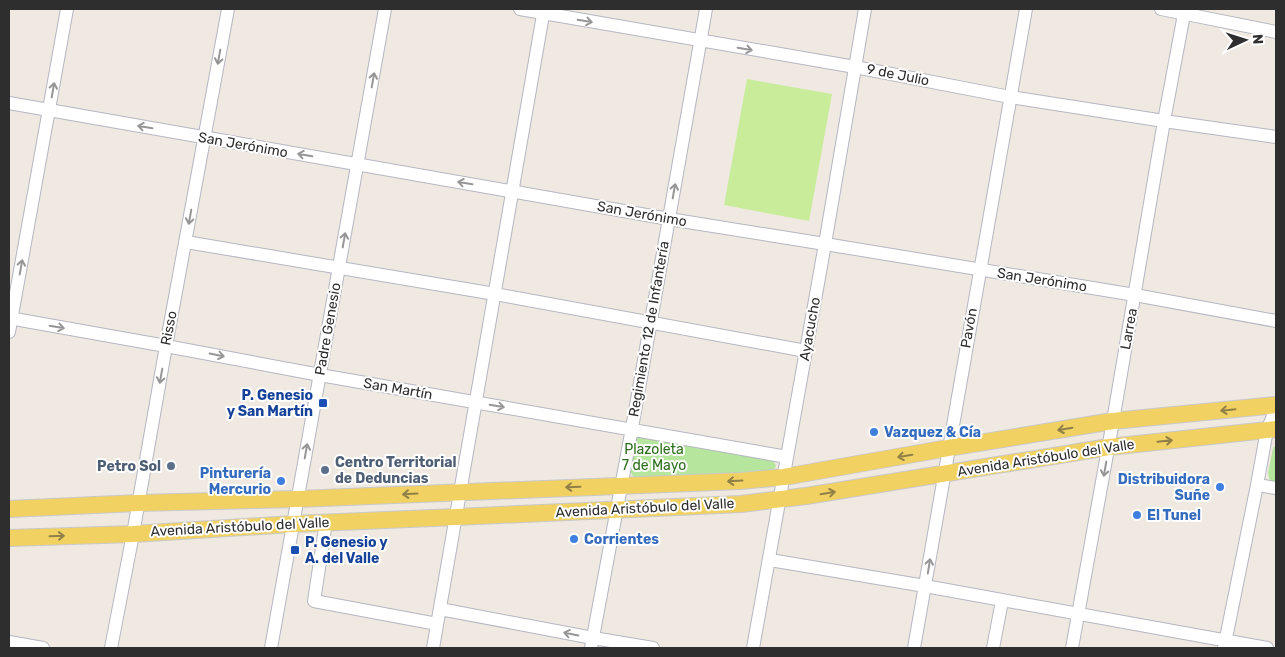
<svg xmlns="http://www.w3.org/2000/svg" width="1285" height="657" font-family="Rubik,sans-serif">
<style>
.green{fill:#b6e59e}
.pitch{fill:#c9ec9a}
.lines{fill:none;stroke-linecap:round;stroke-linejoin:round}
.minor-casing{stroke:#b4b7c1;stroke-width:14}
.major-casing{stroke:#c9c9c9;stroke-width:18}
.minor{stroke:#fff;stroke-width:12}
.major{stroke:#f2d163;stroke-width:16}
.oneway{stroke:#969696}
.oneway2{stroke:#908048}
.transit-dot{fill:#1a4fb4;stroke:#fff;stroke-width:2}
.shop-dot{fill:#3f7fe0;stroke:#fff;stroke-width:2}
.service-dot{fill:#5c6f8a;stroke:#fff;stroke-width:2}
.labels{text-anchor:middle;dominant-baseline:central;stroke-width:4;stroke-linejoin:round;paint-order:stroke}
.street-label{font-size:14px;fill:#2e2e2e;stroke:#fff}
.transit-label{font-size:14px;font-weight:bold;fill:#164399;stroke:#fff;text-anchor:end}
.shop-label{font-size:14px;font-weight:bold;fill:#366cbe;stroke:#fff;text-anchor:start}
.park-label{font-size:14px;fill:#2c6e1b;stroke:#fff}
.service-label{font-size:14px;font-weight:bold;fill:#4e5e75;stroke:#fff;text-anchor:start}
</style>
<rect width="100%" height="100%" fill="#efe9e1"/>
<!-- green -->
<path class="green" d="M637,437l133,22 4,3 2,4 -2,4 -5,3 -132,5 -4,-2 -4,-7 6,-28z
M1276,445v38l-6,-2 -2,-8 5,-25z"/>
<!-- pitch -->
<path class="pitch" d="M747,79l85,15 -23,127 -85,-16z"/>
<g class="lines">
<defs>
<path id="minor" d="M520,9l335,58 155,30 154,24 112,16
M1161,9l115,23
M9,103l660,116 156,25 310,51 141,26
M186,242l309,52 311,57
M9,318l157,28 154,29 467,82
M9,332l58,-323
M1257,485l19,3
M326,522l-12,79 123,23
M770,560l155,26 342,62
M440,609l153,29 60,10
M9,642l34,6
M111,648l22,-114 33,-188 62,-337
M271,648l114,-639
M433,648l111,-639
M591,648l41,-220 74,-419
M753,648l72,-404 40,-235
M914,648l112,-639
M993,648l9,-47
M1072,648l41,-227 51,-300 21,-112
M1224,648l33,-163 10,-55 9,-21"/>
<path id="major" d="M9,509l129,-6 160,-4 442,-18 44,-4 164,-29 165,-27 163,-16
M9,538l124,-4 160,-10 163,-7 285,-13 65,-8 303,-49 167,-18"/>
</defs>
<!-- minor casing -->
<use href="#minor" class="minor-casing"/>
<!-- major casing -->
<use href="#major" class="major-casing"/>
<!-- minor -->
<use href="#minor" class="minor"/>
<!-- major -->
<use href="#major" class="major"/>
</g>
<!-- one-way arrows -->
<defs><path id="oneway-shaft" d="M-6 0H5M1.5-3L5.5 0L1.5 3" fill="none" stroke-width="1.6" stroke-linecap="round" stroke-linejoin="round" transform="scale(1.25)"/></defs>
<g class="oneway">
<use href="#oneway-shaft" transform="translate(585 21) rotate(10)"/>
<use href="#oneway-shaft" transform="translate(745 49) rotate(10)"/>
<use href="#oneway-shaft" transform="translate(219 57) rotate(100)"/>
<use href="#oneway-shaft" transform="translate(373 80) rotate(-80)"/>
<use href="#oneway-shaft" transform="translate(53 90) rotate(-80)"/>
<use href="#oneway-shaft" transform="translate(145 127) rotate(-170)"/>
<use href="#oneway-shaft" transform="translate(305 155) rotate(-170)"/>
<use href="#oneway-shaft" transform="translate(465 183) rotate(-170)"/>
<use href="#oneway-shaft" transform="translate(674 191) rotate(-80)"/>
<use href="#oneway-shaft" transform="translate(190 217) rotate(100)"/>
<use href="#oneway-shaft" transform="translate(344 240) rotate(-80)"/>
<use href="#oneway-shaft" transform="translate(21 267) rotate(-80)"/>
<use href="#oneway-shaft" transform="translate(57 327) rotate(10)"/>
<use href="#oneway-shaft" transform="translate(217 355) rotate(11)"/>
<use href="#oneway-shaft" transform="translate(161 376) rotate(100)"/>
<use href="#oneway-shaft" transform="translate(497 406) rotate(10)"/>
<use href="#oneway-shaft" transform="translate(306 451) rotate(-80)"/>
<use href="#oneway-shaft" transform="translate(1105 469) rotate(100)"/>
<use href="#oneway-shaft" transform="translate(929 566) rotate(-81)"/>
<use href="#oneway-shaft" transform="translate(571 634) rotate(-169)"/>
</g>
<g class="oneway2">
<use href="#oneway-shaft" transform="translate(1228 410) rotate(174)"/>
<use href="#oneway-shaft" transform="translate(1065 429) rotate(171)"/>
<use href="#oneway-shaft" transform="translate(1165 441) rotate(-6)"/>
<use href="#oneway-shaft" transform="translate(905 456) rotate(170)"/>
<use href="#oneway-shaft" transform="translate(735 481) rotate(177)"/>
<use href="#oneway-shaft" transform="translate(573 487) rotate(178)"/>
<use href="#oneway-shaft" transform="translate(828 493) rotate(-9)"/>
<use href="#oneway-shaft" transform="translate(410 494) rotate(177)"/>
<use href="#oneway-shaft" transform="translate(57 536) rotate(-2)"/>
</g>
<!-- markers -->
<g class="transit-dot">
<rect x="318" y="398" width="10" height="10" rx="2.5"/>
<rect x="290" y="545" width="10" height="10" rx="2.5"/>
</g>
<g class="shop-dot">
<circle cx="874" cy="432" r="5"/>
<circle cx="281" cy="481" r="5"/>
<circle cx="1220" cy="487" r="5"/>
<circle cx="1137" cy="515" r="5"/>
<circle cx="574" cy="539" r="5"/>
</g>
<g class="service-dot">
<circle cx="171" cy="466" r="5"/>
<circle cx="325" cy="470" r="5"/>
</g>
<g class="labels">
<!-- street labels -->
<g class="street-label">
<text transform="translate(898 75) rotate(11)">9 de Julio</text>
<text transform="translate(243 145) rotate(10)">San Jerónimo</text>
<text transform="translate(642 214) rotate(10)">San Jerónimo</text>
<text transform="translate(1042 280) rotate(9)">San Jerónimo</text>
<text transform="translate(169 328) rotate(-79)">Risso</text>
<text transform="translate(969 328) rotate(-80)">Pavón</text>
<text transform="translate(328 329) rotate(-80)">Padre Genesio</text>
<text transform="translate(649 329) rotate(-80)">Regimiento 12 de Infantería</text>
<text transform="translate(810 329) rotate(-80)">Ayacucho</text>
<text transform="translate(1129 329) rotate(-80)">Larrea</text>
<text transform="translate(398 389) rotate(10)">San Martín</text>
<text transform="translate(1046 458) rotate(-9)">Avenida Aristóbulo del Valle</text>
<text transform="translate(645 508) rotate(-3)">Avenida Aristóbulo del Valle</text>
<text transform="translate(240 527) rotate(-3)">Avenida Aristóbulo del Valle</text>
</g>
<!-- transit labels -->
<g class="transit-label">
<text x="313" y="395">P. Genesio<tspan x="313" dy="16">y San Martín</tspan></text>
<text x="305" y="542" text-anchor="start">P. Genesio y<tspan x="305" dy="16">A. del Valle</tspan></text>
</g>
<!-- shop labels -->
<g class="shop-label">
<text x="884" y="432">Vazquez &amp; Cía</text>
<text x="271" y="473" text-anchor="end">Pinturería<tspan x="271" dy="16">Mercurio</tspan></text>
<text x="1210" y="479" text-anchor="end">Distribuidora<tspan x="1210" dy="16">Suñe</tspan></text>
<text x="1147" y="515">El Tunel</text>
<text x="584" y="539">Corrientes</text>
</g>
<!-- park labels -->
<g class="park-label">
<text x="654" y="449">Plazoleta<tspan x="654" dy="16">7 de Mayo</tspan></text>
</g>
<!-- service labels -->
<g class="service-label">
<text x="335" y="462">Centro Territorial<tspan x="335" dy="16">de Deduncias</tspan></text>
<text x="161" y="466" text-anchor="end">Petro Sol</text>
</g>
</g>
<!-- border -->
<rect width="1285" height="657" fill="none" stroke="#2e2e2e" stroke-width="20"/>
<!-- north arrow -->
<g transform="translate(1245 40) rotate(86)" stroke="#ffffff" stroke-width="4" paint-order="stroke">
<path d="M0-4L9 19L0 12L-9 19Z" fill="#2e2e2e"/>
<text y="-8" font-size="14" font-weight="bold" text-anchor="middle" fill="#2e2e2e">N</text>
</g>
</svg>
